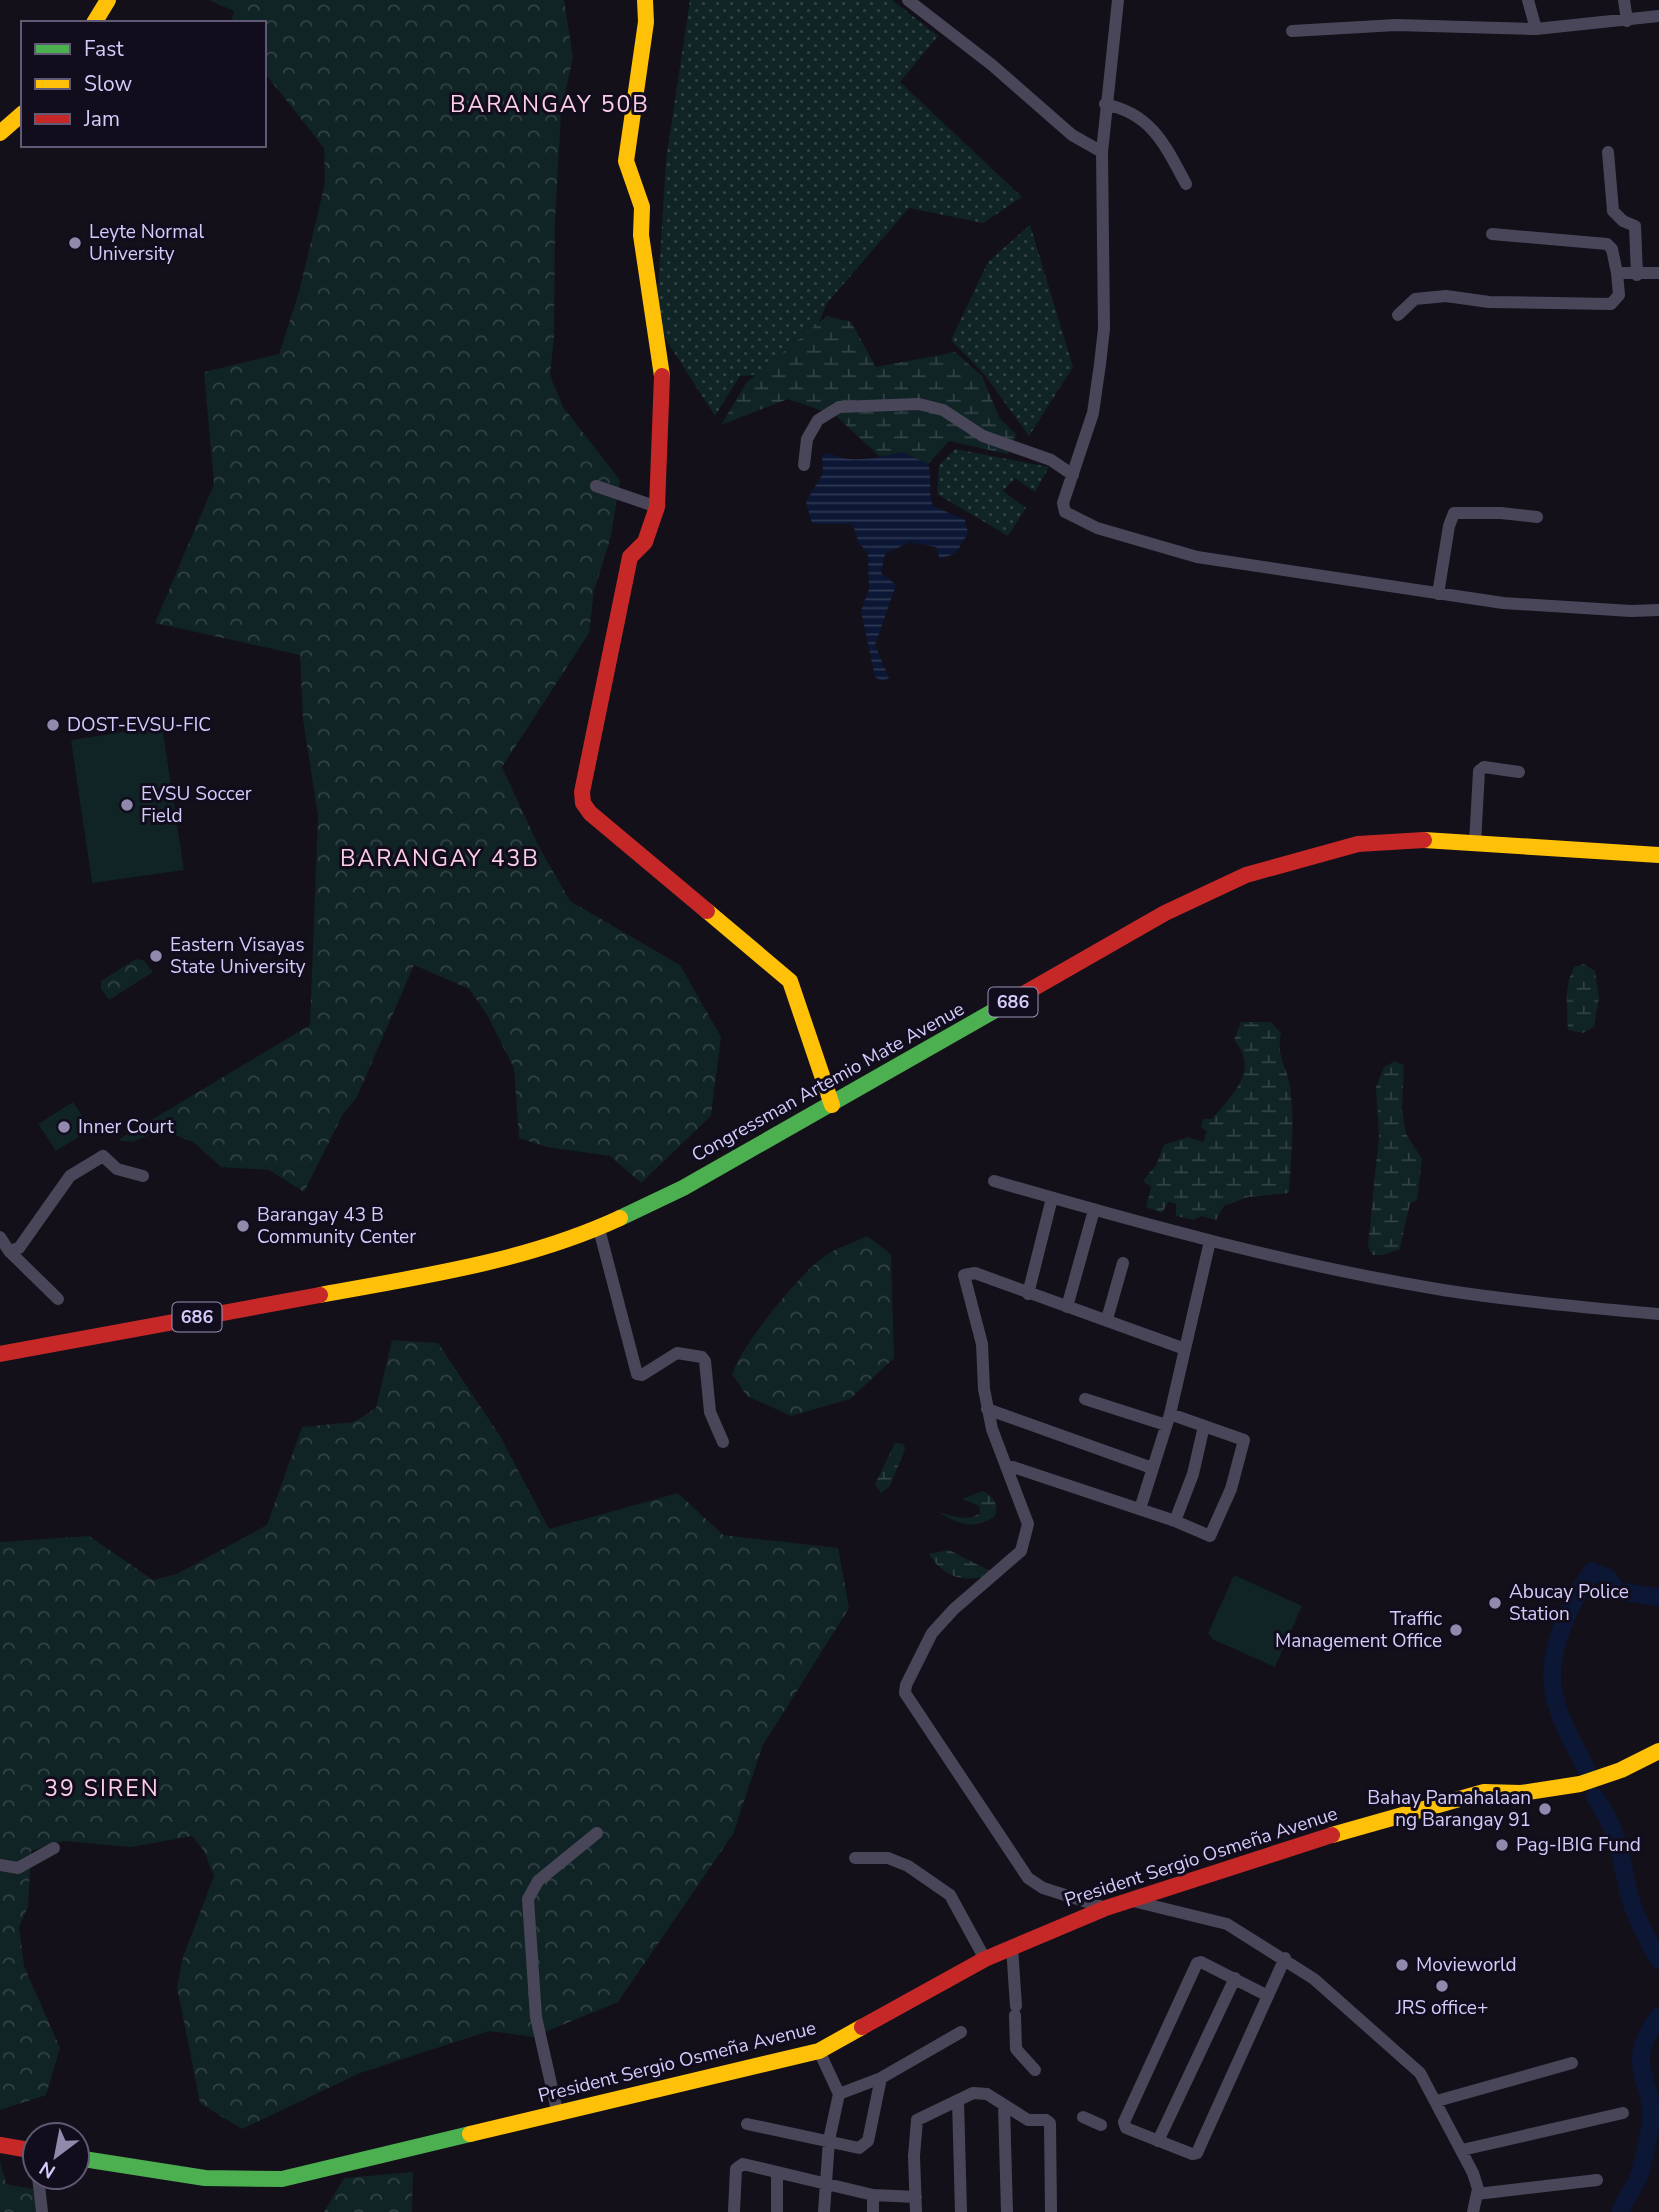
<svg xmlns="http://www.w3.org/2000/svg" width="1659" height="2212" font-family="'Nunito Sans',sans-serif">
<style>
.grass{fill:url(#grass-dots)}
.forest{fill:url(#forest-crowns)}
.wetland{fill:url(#wetland-marsh)}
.park{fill:#102325}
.water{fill:url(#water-rules)}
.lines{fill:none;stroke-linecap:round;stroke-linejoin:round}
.river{stroke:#0c1735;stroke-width:18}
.street{stroke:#49465a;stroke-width:12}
.fast{stroke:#4caf50;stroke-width:16}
.slow{stroke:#ffc107;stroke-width:16}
.jam{stroke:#c62828;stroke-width:16}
.poi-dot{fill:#918aad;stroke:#110d1d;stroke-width:2.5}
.labels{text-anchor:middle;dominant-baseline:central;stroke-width:6;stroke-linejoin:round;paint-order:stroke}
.shield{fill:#110d1d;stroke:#9a93b9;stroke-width:2}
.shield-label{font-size:18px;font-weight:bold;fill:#d5ccfc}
.poi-label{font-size:19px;fill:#d5ccfc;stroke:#110d1d;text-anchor:start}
.street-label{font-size:19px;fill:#d5ccfc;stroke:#110d1d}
.quarter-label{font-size:23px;letter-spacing:2px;fill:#fccde7;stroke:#110d1d}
</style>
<defs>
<pattern id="grass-dots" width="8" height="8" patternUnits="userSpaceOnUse" patternTransform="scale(1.75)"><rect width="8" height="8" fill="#102325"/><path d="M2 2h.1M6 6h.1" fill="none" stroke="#324246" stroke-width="1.8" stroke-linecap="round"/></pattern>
<pattern id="forest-crowns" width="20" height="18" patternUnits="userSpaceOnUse" patternTransform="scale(1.75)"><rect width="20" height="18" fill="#102325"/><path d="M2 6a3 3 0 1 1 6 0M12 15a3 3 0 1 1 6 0" fill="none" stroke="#324246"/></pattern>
<pattern id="wetland-marsh" width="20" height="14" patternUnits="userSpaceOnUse" patternTransform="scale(1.75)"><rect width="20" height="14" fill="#102325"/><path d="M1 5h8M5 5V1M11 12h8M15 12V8" fill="none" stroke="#324246"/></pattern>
<pattern id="water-rules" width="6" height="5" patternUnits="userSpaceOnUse" patternTransform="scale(1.75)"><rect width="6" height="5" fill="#0c1735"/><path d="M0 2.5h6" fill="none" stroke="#2e3853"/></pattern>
</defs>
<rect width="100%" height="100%" fill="#13101a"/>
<!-- grass -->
<path class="grass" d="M690,0h202l46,36 -38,46 122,115 -39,26 -74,-15 -82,95 -28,69 -59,4 -25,40 -59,-92 10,-164z
M1030,225l43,142 -44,69 -45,-62 -33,-34 37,-78z
M955,449l94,18 -14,25 -20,-14 -12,13 23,17 -18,28 -71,-42 2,-29z"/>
<!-- forest -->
<path class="forest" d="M209,0h355l9,57 -12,56 -6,106 -1,119 -4,37 13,32 57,73 -9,56 -17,55 -5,42 -87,134 38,82 30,52 110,64 41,72 -10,79 -70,67 -31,-27 -63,-9 -28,-9 -5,-70 -28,-55 -17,-24 -55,-24 -58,134 -13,15 -39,78 -35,-22 -48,-3 -28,-25 -31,-12 -30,12 -14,-2 192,-115 8,-209 -15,-97 -3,-64 -145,-32 59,-139 -10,-112 75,-18 20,-62 26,-109 -1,-35 -60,-76v-49h-33l3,-12z
M136,959l7,1 10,12 -44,28 -8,-11v-8z
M867,1236l24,18 3,104 -44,41 -59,17 -44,-20 -15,-22c11,-30 64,-96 90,-116 13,-10 31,-15 45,-22z
M392,1340l46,3 62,93 49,93 129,-36 45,42 115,13 11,60 -86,137 -30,89 -115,168 -85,35 -44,-6 -129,42 -118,56 -42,-26 -23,-116 6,-30 31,-81 -10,-25 -12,-15 -61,11 -68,-6 -32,10 -3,56 -9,20 5,39 36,82 -14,47 -46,15v-568l89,-6 64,44 24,-6 90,-49 35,-98 52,-5 22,-14z
M0,2160l6,24 27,5 3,23h-36z
M413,2172l-1,40h-88l20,-34z"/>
<!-- wetland -->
<path class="wetland" d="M827,316l24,6 25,45 79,-15 27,24 18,43 17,16 -9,19 -59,-13 -21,23 -25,-12 -23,5 -45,-42 -47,-16 -67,26 25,-42z
M1584,964l11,7 4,27 -5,29 -11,6 -15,-3c-1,-22 -4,-44 6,-63z
M1241,1022h30l10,11c-5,25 6,32 9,54 5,35 1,71 -1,106l-41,4 -24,9 -8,14 -15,-4 -7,4 -18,-4v-12l-8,-2 -6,11 -16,-6 5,-20 -8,-6 13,-16 8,-20 24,-8 15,5 4,-10 -6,-5 2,-8h9c20,-24 48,-49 22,-79z
M1395,1061l9,4 -2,44 4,25 16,25 -5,41 -7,3 -10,46 -17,6h-11l-4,-9 11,-111 -3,-48 8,-20z
M895,1443l9,1 1,5 -15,37 -9,7 -6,-9z
M983,1491c12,7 15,12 12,25 -19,14 -37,9 -56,-4 14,4 29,10 41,1l-1,-7 -17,-7z
M949,1550l47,24c-28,9 -51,6 -67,-20z"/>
<!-- park -->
<path class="park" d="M162,726l22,144 -92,13 -21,-143z
M73,1102l18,27 -35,22 -18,-27z
M1234,1575l68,31 -27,61 -63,-28 -4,-6z"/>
<!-- water -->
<path class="water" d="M903,452l25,12c5,15 -1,27 5,42l32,14 3,13 -12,20 -16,6 -4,-12 -26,-5 -25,12 -4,19 15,12 -21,60 14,33 -7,3 -7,-4 -14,-66 8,-22 -1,-35 -10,-13 -5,-16c-15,-3 -26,1 -41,-2l-6,-21 17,-29 -1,-18 8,-2c20,12 52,4 73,-1z"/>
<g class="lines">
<!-- river -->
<path class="river" d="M1586,1769c-11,-23 -27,-50 -32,-75 -9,-41 16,-91 38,-123l16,7 8,13 43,6
M1595,1797c23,33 25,56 33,93 6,25 19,48 31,70
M1621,2212c4,-16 15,-25 19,-39 4,-13 6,-29 10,-43 9,-50 -31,-60 9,-114"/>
<!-- street -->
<path class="street" d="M908,0l84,65 80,70 30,17
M1118,0l-16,152 2,177 -4,35 -7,49 -30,90 2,9 32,16 100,29 306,46 128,8 28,-1
M1528,0l8,29
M1624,0l3,21
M1292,31l104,-6 140,4 123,-13
M1105,104c47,10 60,41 81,80
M1608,152l5,59 10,10 12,5 2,49
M1492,234l115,10 5,5 5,24h42
M1398,315l17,-16 31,-3 43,6 122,2 8,-9 -2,-22
M804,465l3,-26 11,-19 21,-13 80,-3 24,6 40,26 68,24 22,15
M596,486l61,21
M1438,594l11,-68 5,-13h47l36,4
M1475,843l4,-72 5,-4 35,5
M994,1181c148,43 297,84 449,109 71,11 144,18 216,24
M599,1229l38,145 5,1 35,-22 25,4 3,4 5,51 13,30
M0,1237l9,14 10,-3 51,-72 33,-20 14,13 26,7
M9,1251l49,48
M1028,1294l24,-96
M1067,1307l27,-97
M1107,1319l16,-56
M1085,1399l81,26
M987,1409l165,59
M1008,1470l5,-3 162,54 35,15 21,-47 13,-49 -74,-26
M1140,1509l30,-95 40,-173
M1175,1521l18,-47 11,-48
M855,1858h33l20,8 42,29 35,64
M0,1865l18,3 36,-20
M1133,1901l94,23 87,55 106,94 53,100 5,16 -5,23
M1106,1908l-63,-20 -15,-10 -123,-185 1,-8 26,-52 22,-24 67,-58 7,-27 -36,-95 -8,-40 -2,-45 -18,-69 11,-2 210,76
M1012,1947l4,59
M1268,1996l-67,-34 -4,1 -73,159 2,6 66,26 5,-1 8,-18 80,-177
M1015,2015l1,34 19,21
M819,2051l20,43 -10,46 -5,72
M839,2094l42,-16 80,-46
M958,2100l3,112
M1437,2101l135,-38
M1004,2105l3,107
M558,2115l-22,-98 -8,-118 10,-18 59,-48
M1083,2117l18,8
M747,2124l112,24 9,-7 13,-63
M1158,2141l77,-163
M1462,2150l161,-37
M777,2173v39
M38,2177l4,35
M1477,2194l120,-14
M873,2195v17
M734,2212l2,-43 7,-5 130,31 43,2
M916,2212l-2,-56 3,-36 56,-27 14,1 41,26h18l4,3 1,89"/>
<!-- fast -->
<path class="fast" d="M620,1218l63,-30 337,-192
M77,2158l128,20 77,1 188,-45"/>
<!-- slow -->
<path class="slow" d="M645,0l1,22 -20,139 16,46 -1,28 21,141
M94,23l14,-23
M0,133l23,-20
M1424,840l235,15
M707,911l83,70 42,124
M320,1295c102,-19 205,-33 300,-77
M1332,1835l152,-43 37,1 59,-9 41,-14 38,-19
M470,2134l349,-83 43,-24"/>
<!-- jam -->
<path class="jam" d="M662,376l-5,131 -12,35 -15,15 -48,235 1,11 7,10 117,98
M1020,996l145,-83 81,-38 112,-31 66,-4
M0,1354l320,-59
M862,2027l123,-68 121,-51 226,-73
M0,2145l35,6"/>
</g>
<!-- markers -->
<g class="poi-dot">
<circle cx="75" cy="243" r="7"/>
<circle cx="53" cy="725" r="7"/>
<circle cx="127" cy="805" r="7"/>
<circle cx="156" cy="956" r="7"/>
<circle cx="64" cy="1127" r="7"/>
<circle cx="243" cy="1226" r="7"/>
<circle cx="1495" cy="1603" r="7"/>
<circle cx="1456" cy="1630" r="7"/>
<circle cx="1545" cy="1809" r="7"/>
<circle cx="1502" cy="1845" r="7"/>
<circle cx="1402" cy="1965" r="7"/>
<circle cx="1442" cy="1986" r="7"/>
</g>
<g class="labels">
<!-- shield labels -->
<g class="shield">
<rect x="988.5" y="987.5" width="49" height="29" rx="5"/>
<rect x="172.5" y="1302.5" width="49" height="29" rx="5"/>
</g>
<g class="shield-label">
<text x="1013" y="1002">686</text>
<text x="197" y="1317">686</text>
</g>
<!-- poi labels -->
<g class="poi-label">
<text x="89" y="232">Leyte Normal<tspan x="89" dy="22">University</tspan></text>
<text x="67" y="725">DOST-EVSU-FIC</text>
<text x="141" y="794">EVSU Soccer<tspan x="141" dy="22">Field</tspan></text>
<text x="170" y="945">Eastern Visayas<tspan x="170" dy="22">State University</tspan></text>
<text x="78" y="1127">Inner Court</text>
<text x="257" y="1215">Barangay 43 B<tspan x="257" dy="22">Community Center</tspan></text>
<text x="1509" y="1592">Abucay Police<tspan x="1509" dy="22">Station</tspan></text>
<text x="1442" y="1619" text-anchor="end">Traffic<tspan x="1442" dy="22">Management Office</tspan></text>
<text x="1531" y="1798" text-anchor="end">Bahay Pamahalaan<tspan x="1531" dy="22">ng Barangay 91</tspan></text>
<text x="1516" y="1845">Pag-IBIG Fund</text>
<text x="1416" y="1965">Movieworld</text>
<text x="1442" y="2008" text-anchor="middle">JRS office+</text>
</g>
<!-- street labels -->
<g class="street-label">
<text transform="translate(828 1082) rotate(-29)">Congressman Artemio Mate Avenue</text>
<text transform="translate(1201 1857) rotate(-18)">President Sergio Osmeña Avenue</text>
<text transform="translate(677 2062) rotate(-14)">President Sergio Osmeña Avenue</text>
</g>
<!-- quarter labels -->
<g class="quarter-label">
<text x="550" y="104">BARANGAY 50B</text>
<text x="440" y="858">BARANGAY 43B</text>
<text x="102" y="1788">39 SIREN</text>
</g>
</g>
<!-- legend -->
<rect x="21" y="21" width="245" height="126" fill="#110d1d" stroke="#5f5976" stroke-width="2"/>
<rect x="35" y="44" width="35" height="10" fill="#4caf50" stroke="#5f5976" stroke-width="2"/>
<text x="84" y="56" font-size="21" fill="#d5ccfc">Fast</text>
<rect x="35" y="79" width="35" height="10" fill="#ffc107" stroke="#5f5976" stroke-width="2"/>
<text x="84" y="91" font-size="21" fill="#d5ccfc">Slow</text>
<rect x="35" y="114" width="35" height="10" fill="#c62828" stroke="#5f5976" stroke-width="2"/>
<text x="84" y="126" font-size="21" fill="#d5ccfc">Jam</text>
<!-- north arrow -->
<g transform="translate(56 2156) rotate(212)"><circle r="33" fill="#110d1d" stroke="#5f5976" stroke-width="2"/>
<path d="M0-5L12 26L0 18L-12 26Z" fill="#918aad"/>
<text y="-10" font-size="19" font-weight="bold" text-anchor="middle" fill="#d5ccfc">N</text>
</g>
</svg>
